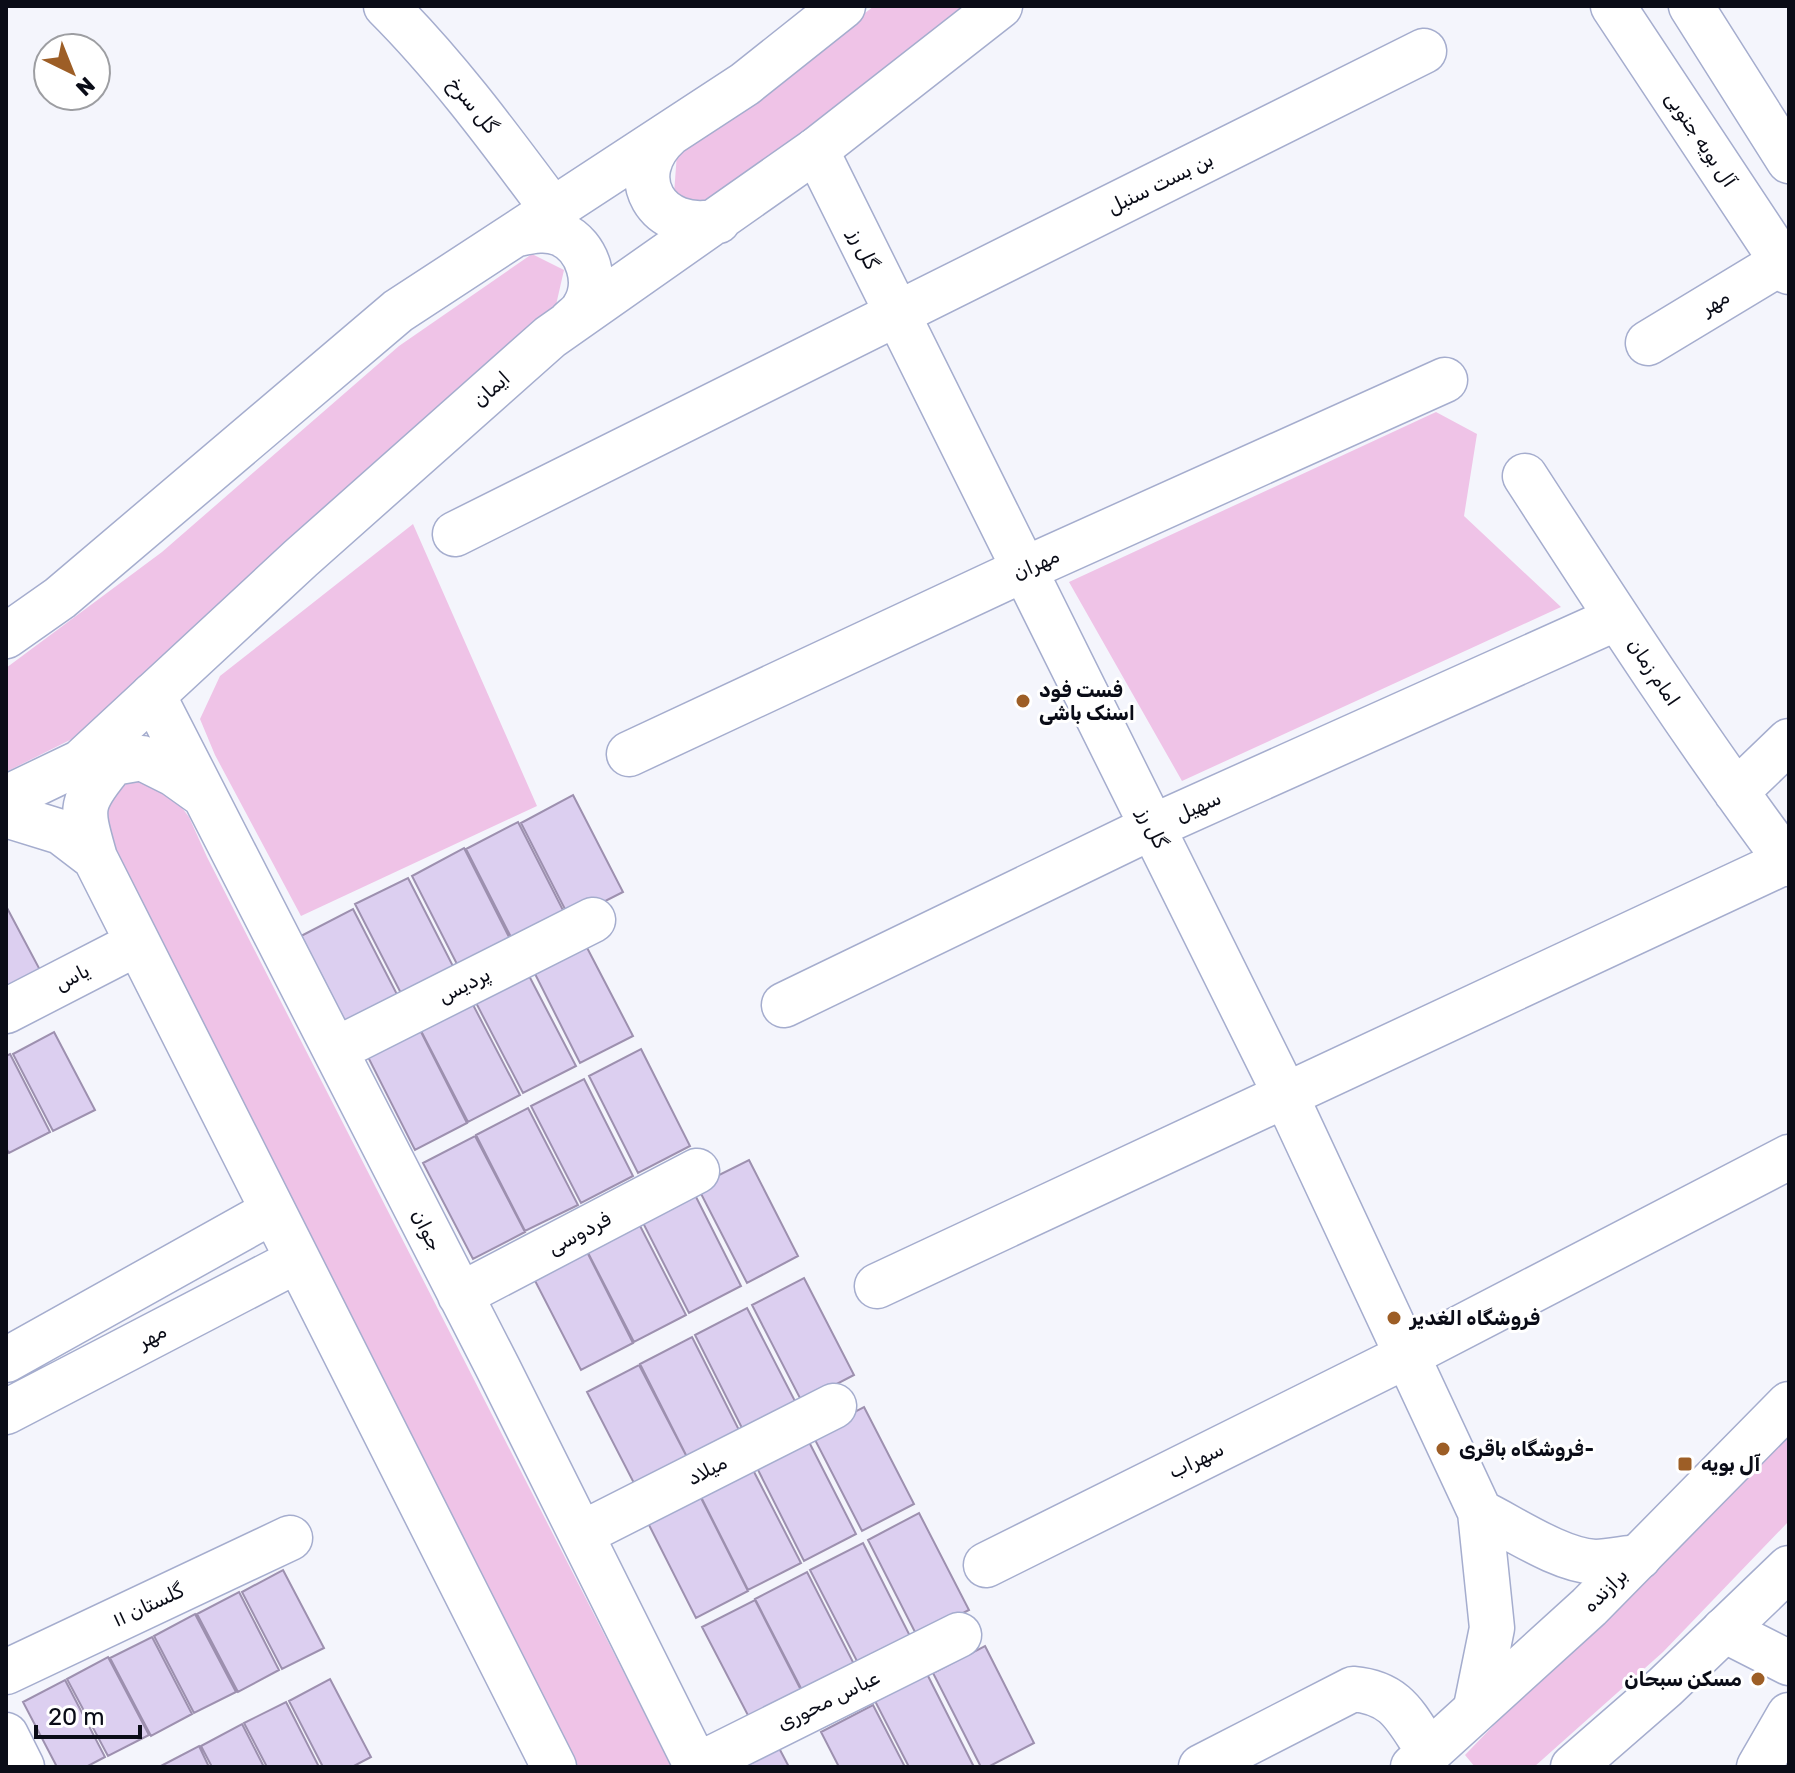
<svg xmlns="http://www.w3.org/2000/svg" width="1795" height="1773" font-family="Rubik,'Noto Sans Arabic',sans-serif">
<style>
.green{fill:#efc3e7}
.building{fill:#dccff0;stroke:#9d90af;stroke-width:2}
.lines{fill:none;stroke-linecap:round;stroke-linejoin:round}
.minor-casing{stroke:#a5adce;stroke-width:47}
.major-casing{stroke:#a5adce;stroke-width:47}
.minor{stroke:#fff;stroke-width:44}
.major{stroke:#fff;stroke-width:44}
.poi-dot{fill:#9d5e26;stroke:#fff;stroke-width:3}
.labels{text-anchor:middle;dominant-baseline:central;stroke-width:6;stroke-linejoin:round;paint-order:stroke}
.street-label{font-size:20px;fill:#0a0c17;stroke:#fff}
.poi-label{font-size:20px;font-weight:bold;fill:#0a0c17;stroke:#fff;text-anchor:start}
</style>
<rect width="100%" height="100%" fill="#f4f5fc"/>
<!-- green -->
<path class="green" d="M874,6h94l-229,176 -42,24 -23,-12 3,-41 110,-79z
M532,254l32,16 -8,35 -484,434 -66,33v-104l156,-116 237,-206z
M1436,412l41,22 -13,82 97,91 -379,174 -113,-199z
M413,524l124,282 -236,110 -86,-161 -15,-36 20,-43z
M131,771l28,6 30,40 18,40 465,910h-97l-478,-943z
M1789,1433v88l-126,131 -129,115h-59l-10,-12 80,-83z"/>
<!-- building -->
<path class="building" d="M573,795l50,97 -53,27 -49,-96z
M518,822l49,96 -52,27 -49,-96z
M464,848l49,97 -52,27 -49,-96z
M408,878l49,96 -52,27 -50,-97z
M6,906l34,64 -34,18z
M353,909l50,97 -52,27 -50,-97z
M583,940l50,96 -53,27 -49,-97z
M526,970l50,96 -53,27 -50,-96z
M470,999l50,96 -52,27 -50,-97z
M418,1026l49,97 -52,27 -49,-97z
M54,1032l41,78 -42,21 -40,-77z
M641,1049l49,97 -52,27 -49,-97z
M10,1054l40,78 -41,21 -3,-5v-92z
M584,1079l49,97 -52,27 -50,-97z
M528,1108l50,97 -53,26 -49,-96z
M475,1136l50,96 -52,27 -50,-96z
M749,1160l49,96 -51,27 -50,-97z
M692,1189l49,97 -52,27 -49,-96z
M636,1218l50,97 -52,27 -50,-97z
M584,1246l49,97 -52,27 -50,-97z
M804,1278l50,97 -52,27 -50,-97z
M747,1308l50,97 -53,27 -49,-97z
M692,1337l49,97 -52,27 -49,-97z
M639,1365l50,96 -52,28 -50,-97z
M864,1407l50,97 -52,27 -50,-97z
M807,1438l49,96 -52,27 -49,-97z
M751,1466l50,97 -53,27 -49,-97z
M699,1494l49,97 -52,27 -49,-97z
M919,1513l50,97 -52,26 -49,-96z
M863,1543l49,97 -52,27 -50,-97z
M283,1570l41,78 -42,21 -40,-77z
M807,1572l49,96 -51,28 -50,-97z
M239,1592l40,78 -41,22 -41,-78z
M755,1600l49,96 -52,27 -50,-96z
M195,1614l41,78 -42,21 -40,-77z
M152,1637l40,77 -41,22 -41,-78z
M985,1646l49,97 -46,24h-7l-48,-94z
M108,1657l41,78 -41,21 -41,-77z
M927,1674l47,93h-65l-34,-66z
M330,1679l41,78 -19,10h-29l-34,-66z
M65,1680l40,77 -19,10h-29l-34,-65z
M286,1702l33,65h-52l-23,-44z
M873,1705l32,62h-66l-18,-35z
M242,1724l22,43h-52l-11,-21z
M199,1746l10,21h-50z
M779,1748l10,19h-46z"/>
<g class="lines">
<defs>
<path id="minor" d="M386,6c62,62 114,133 167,204
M816,150l469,944 195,418 12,116 -16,79
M1648,343l134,-81
M1525,476c85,131 170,263 264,388
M455,534l969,-483
M153,695l345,673 199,399
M629,754l396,-185 420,-189
M1736,792l53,-51
M6,815l55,17 34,26 459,909
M95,858c-14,-50 -17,-53 18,-95l29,-5 32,16 28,20
M784,1005l368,-178 465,-209
M6,1011l132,-68
M335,1050l258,-130
M877,1286l910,-425
M460,1295l237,-124
M6,1360l267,-149
M6,1412l292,-152
M1480,1512c33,16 79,48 115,50 14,0 30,-4 44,-5
M581,1534l253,-128
M986,1565l420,-209 383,-199
M1724,1630l65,33
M6,1672l284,-134
M6,1735l16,32
M696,1766l263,-131
M1201,1767l152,-78c45,4 53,29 76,63
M1759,1767l30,-52"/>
<path id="major" d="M1613,6l176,266
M1691,6l98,155
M669,134c-47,42 -12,101 49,87
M518,234c14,-3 29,-6 43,0 27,12 39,50 22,75 -3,5 -9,9 -13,13
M6,636l54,-38 338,-287 347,-227 98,-78
M6,798l75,-36 220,-204 249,-221 266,-187 184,-144
M1413,1767l176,-160 200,-203
M1573,1767l92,-80 124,-119"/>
</defs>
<!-- minor casing -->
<use href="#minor" class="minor-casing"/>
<!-- major casing -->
<use href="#major" class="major-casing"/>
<!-- minor -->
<use href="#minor" class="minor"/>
<!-- major -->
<use href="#major" class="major"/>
</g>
<!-- markers -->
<g class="poi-dot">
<circle cx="1023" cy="701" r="8"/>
<circle cx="1394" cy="1318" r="8"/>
<circle cx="1443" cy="1449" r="8"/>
<rect x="1677" y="1456" width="16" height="16" rx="4"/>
<circle cx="1758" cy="1679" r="8"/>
</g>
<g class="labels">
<!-- street labels -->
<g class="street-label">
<text transform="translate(473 105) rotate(51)">گل سرخ</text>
<text transform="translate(1701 139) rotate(56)">آل بویه جنوبی</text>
<text transform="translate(1160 183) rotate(-26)">بن بست سنبل</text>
<text transform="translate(864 249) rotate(64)">گل رز</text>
<text transform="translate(1715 302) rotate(-31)">مهر</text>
<text transform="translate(491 389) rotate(-42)">ایمان</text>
<text transform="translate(1036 564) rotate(-24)">مهران</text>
<text transform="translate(1654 672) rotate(56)">امام زمان</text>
<text transform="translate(1198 806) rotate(-24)">سهیل</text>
<text transform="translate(1153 828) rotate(64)">گل رز</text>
<text transform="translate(72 977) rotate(-27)">یاس</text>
<text transform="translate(464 985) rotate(-27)">پردیس</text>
<text transform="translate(427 1230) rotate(63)">جوان</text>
<text transform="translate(579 1233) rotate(-28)">فردوسی</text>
<text transform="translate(152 1336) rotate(-28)">مهر</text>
<text transform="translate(1196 1460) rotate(-26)">سهراب</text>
<text transform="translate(707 1470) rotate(-27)">میلاد</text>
<text transform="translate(1605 1590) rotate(-45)">برازنده</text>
<text transform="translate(148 1605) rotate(-25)">گلستان ۱۱</text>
<text transform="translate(828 1700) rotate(-26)">عباس محوری</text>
</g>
<!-- poi labels -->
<g class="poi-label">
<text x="1039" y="690">فست فود<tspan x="1039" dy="23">اسنک باشی</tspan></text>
<text x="1410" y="1318">فروشگاه الغدیر</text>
<text x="1459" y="1449">فروشگاه باقری-</text>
<text x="1701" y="1464">آل بویه</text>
<text x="1742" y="1679" text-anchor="end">مسکن سبحان</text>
</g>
</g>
<!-- border -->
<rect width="1795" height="1773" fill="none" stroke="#0a0c17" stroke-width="16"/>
<!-- north arrow -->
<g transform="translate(72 72) rotate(137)"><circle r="38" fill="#ffffff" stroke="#9d9ea2" stroke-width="2"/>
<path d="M0-6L14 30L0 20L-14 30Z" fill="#9d5e26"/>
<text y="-12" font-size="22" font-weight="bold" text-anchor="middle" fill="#0a0c17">N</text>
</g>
<!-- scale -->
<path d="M36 1725v12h104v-12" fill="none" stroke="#0a0c17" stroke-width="4"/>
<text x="48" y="1725" font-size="24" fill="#0a0c17" stroke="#ffffff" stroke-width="6" paint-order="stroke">20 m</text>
</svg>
